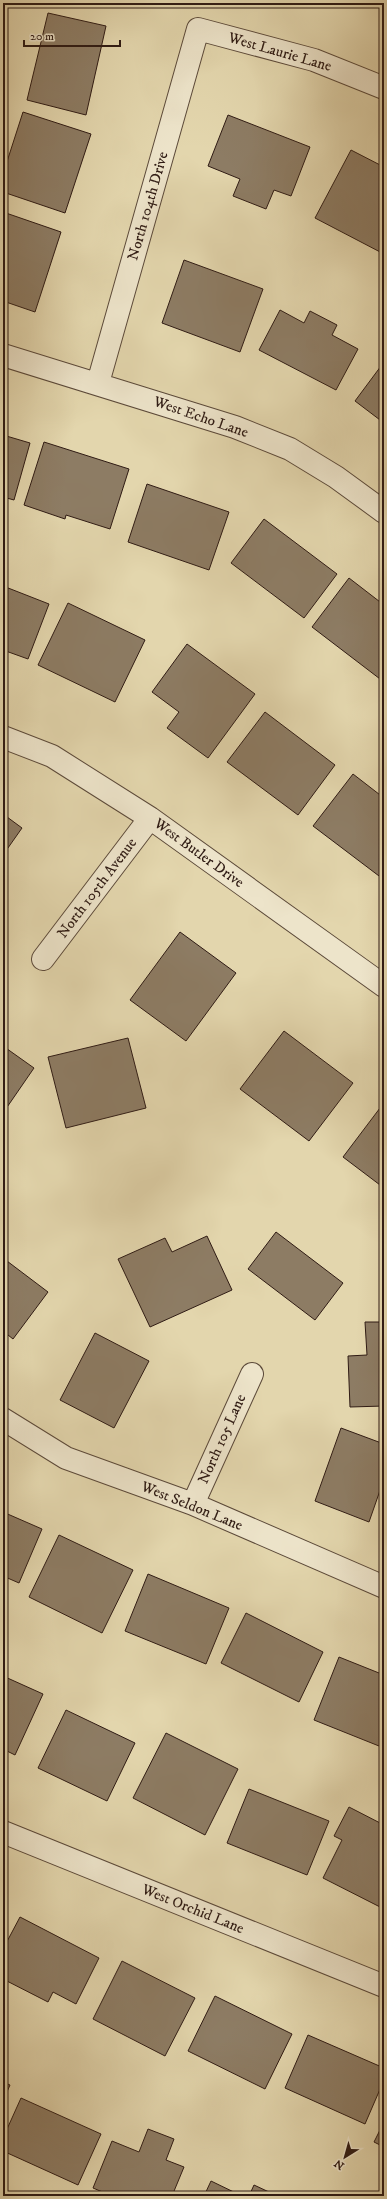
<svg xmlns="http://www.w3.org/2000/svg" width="387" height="2199" font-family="'IM FELL DW Pica',serif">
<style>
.building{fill:#8d7c64;stroke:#2f1b14}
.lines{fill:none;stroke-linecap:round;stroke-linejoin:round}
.minor-casing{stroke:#5c4a3a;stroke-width:24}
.minor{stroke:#ede4ca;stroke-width:22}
.labels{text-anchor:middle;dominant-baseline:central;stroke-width:3;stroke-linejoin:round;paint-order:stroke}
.street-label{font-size:15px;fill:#2f1b14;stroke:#ede4ca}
</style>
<rect width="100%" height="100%" fill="#e3d6ad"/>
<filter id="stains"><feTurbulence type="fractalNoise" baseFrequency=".005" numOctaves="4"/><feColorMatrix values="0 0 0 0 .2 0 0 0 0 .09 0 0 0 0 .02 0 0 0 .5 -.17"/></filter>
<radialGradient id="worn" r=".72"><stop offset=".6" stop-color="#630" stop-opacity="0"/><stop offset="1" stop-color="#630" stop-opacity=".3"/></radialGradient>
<!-- building -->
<path class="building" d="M48,13l58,13 -20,89 -59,-15z
M23,112l68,22 -26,79 -62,-21v-18z
M228,115l82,32 -19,49 -17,-6 -8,19 -33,-13 7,-17 -32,-13z
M351,150l33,17v87l-69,-36z
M3,212l58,20 -26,80 -32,-11z
M184,260l79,29 -23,63 -78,-29z
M280,310l24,13 6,-12 27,14 -5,10 26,14 -22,41 -77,-40z
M384,362v61l-29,-22z
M3,435l27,8 -16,57 -11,-3z
M44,442l85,27 -19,60 -44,-14 -1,4 -41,-14z
M147,484l82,28 -20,58 -81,-28z
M264,519l73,55 -33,44 -73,-55z
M349,578l35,27v77l-72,-55z
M3,586l46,18 -21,55 -25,-9z
M68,603l77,37 -30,62 -77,-37z
M187,644l68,50 -47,64 -41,-30 12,-16 -27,-20z
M265,712l70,53 -37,50 -71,-53z
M353,774l31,24 -1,81 -70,-53z
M3,814l19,14 -19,27z
M180,932l56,41 -50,68 -56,-41z
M284,1031l69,52 -44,58 -69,-52z
M128,1038l18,70 -80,20 -18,-71z
M3,1046l31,22 -31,45z
M380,1108l4,3v77l-41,-31z
M276,1232l67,51 -28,37 -67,-51z
M207,1236l25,54 -82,37 -32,-68 47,-21 7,14z
M3,1258l45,34 -35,47 -10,-8z
M365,1322h19v84l-34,1 -2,-51 19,-1z
M95,1333l54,28 -35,67 -54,-28z
M341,1428l43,16v35l-15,43 -54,-21z
M3,1512l39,17 -23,54 -16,-7z
M59,1535l74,35 -31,63 -73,-36z
M148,1574l81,34 -23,56 -81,-33z
M246,1613l77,39 -24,50 -78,-39z
M339,1657l45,18v73l-70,-28z
M3,1676l40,18 -28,61 -12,-6z
M66,1710l69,33 -28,58 -69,-33z
M166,1733l72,36 -33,66 -72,-37z
M249,1789l80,32 -22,54 -80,-32z
M349,1807l35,18v84l-61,-31 19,-38 -8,-4z
M20,1917l79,41 -23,46 -23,-12 -5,10 -45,-23v-30z
M122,1961l73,37 -30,58 -72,-37z
M215,1996l77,38 -27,55 -77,-38z
M308,2035l76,33v12l-19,44 -80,-36z
M3,2082l7,3 -7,16z
M21,2098l80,36 -23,51 -75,-34v-13z
M384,2122v25l-10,-5z
M148,2129l26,10 -8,21 18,7 -12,29h-60l-19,-8 19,-47 27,11z
M211,2181l31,15h-38z
M254,2185l15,7 -3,4h-17z"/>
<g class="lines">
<defs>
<path id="minor" d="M3,355l232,72 55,22 46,28 48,35
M98,383l100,-354 116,31 70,28
M3,737l49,19 98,62 234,168
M43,959l107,-141
M3,1419l63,39 127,46 191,83
M193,1504l59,-130
M3,1832l381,154"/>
</defs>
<!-- minor casing -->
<use href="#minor" class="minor-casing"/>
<!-- minor -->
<use href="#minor" class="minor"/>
</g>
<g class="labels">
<!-- street labels -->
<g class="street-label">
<text transform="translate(280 52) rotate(16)">West Laurie Lane</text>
<text transform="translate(148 206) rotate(-74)">North 104th Drive</text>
<text transform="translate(201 417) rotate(19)">West Echo Lane</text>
<text transform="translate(199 853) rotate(36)">West Butler Drive</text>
<text transform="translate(97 888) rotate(-53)">North 105th Avenue</text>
<text transform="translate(222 1439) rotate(-66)">North 105 Lane</text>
<text transform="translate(192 1506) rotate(22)">West Seldon Lane</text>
<text transform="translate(193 1909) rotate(22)">West Orchid Lane</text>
</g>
</g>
<!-- margin -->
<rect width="387" height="2199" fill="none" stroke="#e3d6ad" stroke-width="16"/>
<rect x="4" y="4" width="379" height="2191" fill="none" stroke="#2f1b14" stroke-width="2"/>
<rect x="8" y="8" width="371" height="2183" fill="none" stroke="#2f1b14"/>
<!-- north arrow -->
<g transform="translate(345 2157) rotate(217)" stroke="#ede4ca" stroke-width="3" paint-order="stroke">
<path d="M0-3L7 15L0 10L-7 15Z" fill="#2f1b14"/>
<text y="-6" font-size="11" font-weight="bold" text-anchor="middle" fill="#2f1b14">N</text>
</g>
<!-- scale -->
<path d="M24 40v6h96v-6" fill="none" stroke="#2f1b14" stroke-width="2"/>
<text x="30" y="40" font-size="12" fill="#2f1b14" stroke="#ede4ca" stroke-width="3" paint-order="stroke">20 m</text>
<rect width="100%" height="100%" filter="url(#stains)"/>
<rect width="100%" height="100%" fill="url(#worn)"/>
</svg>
